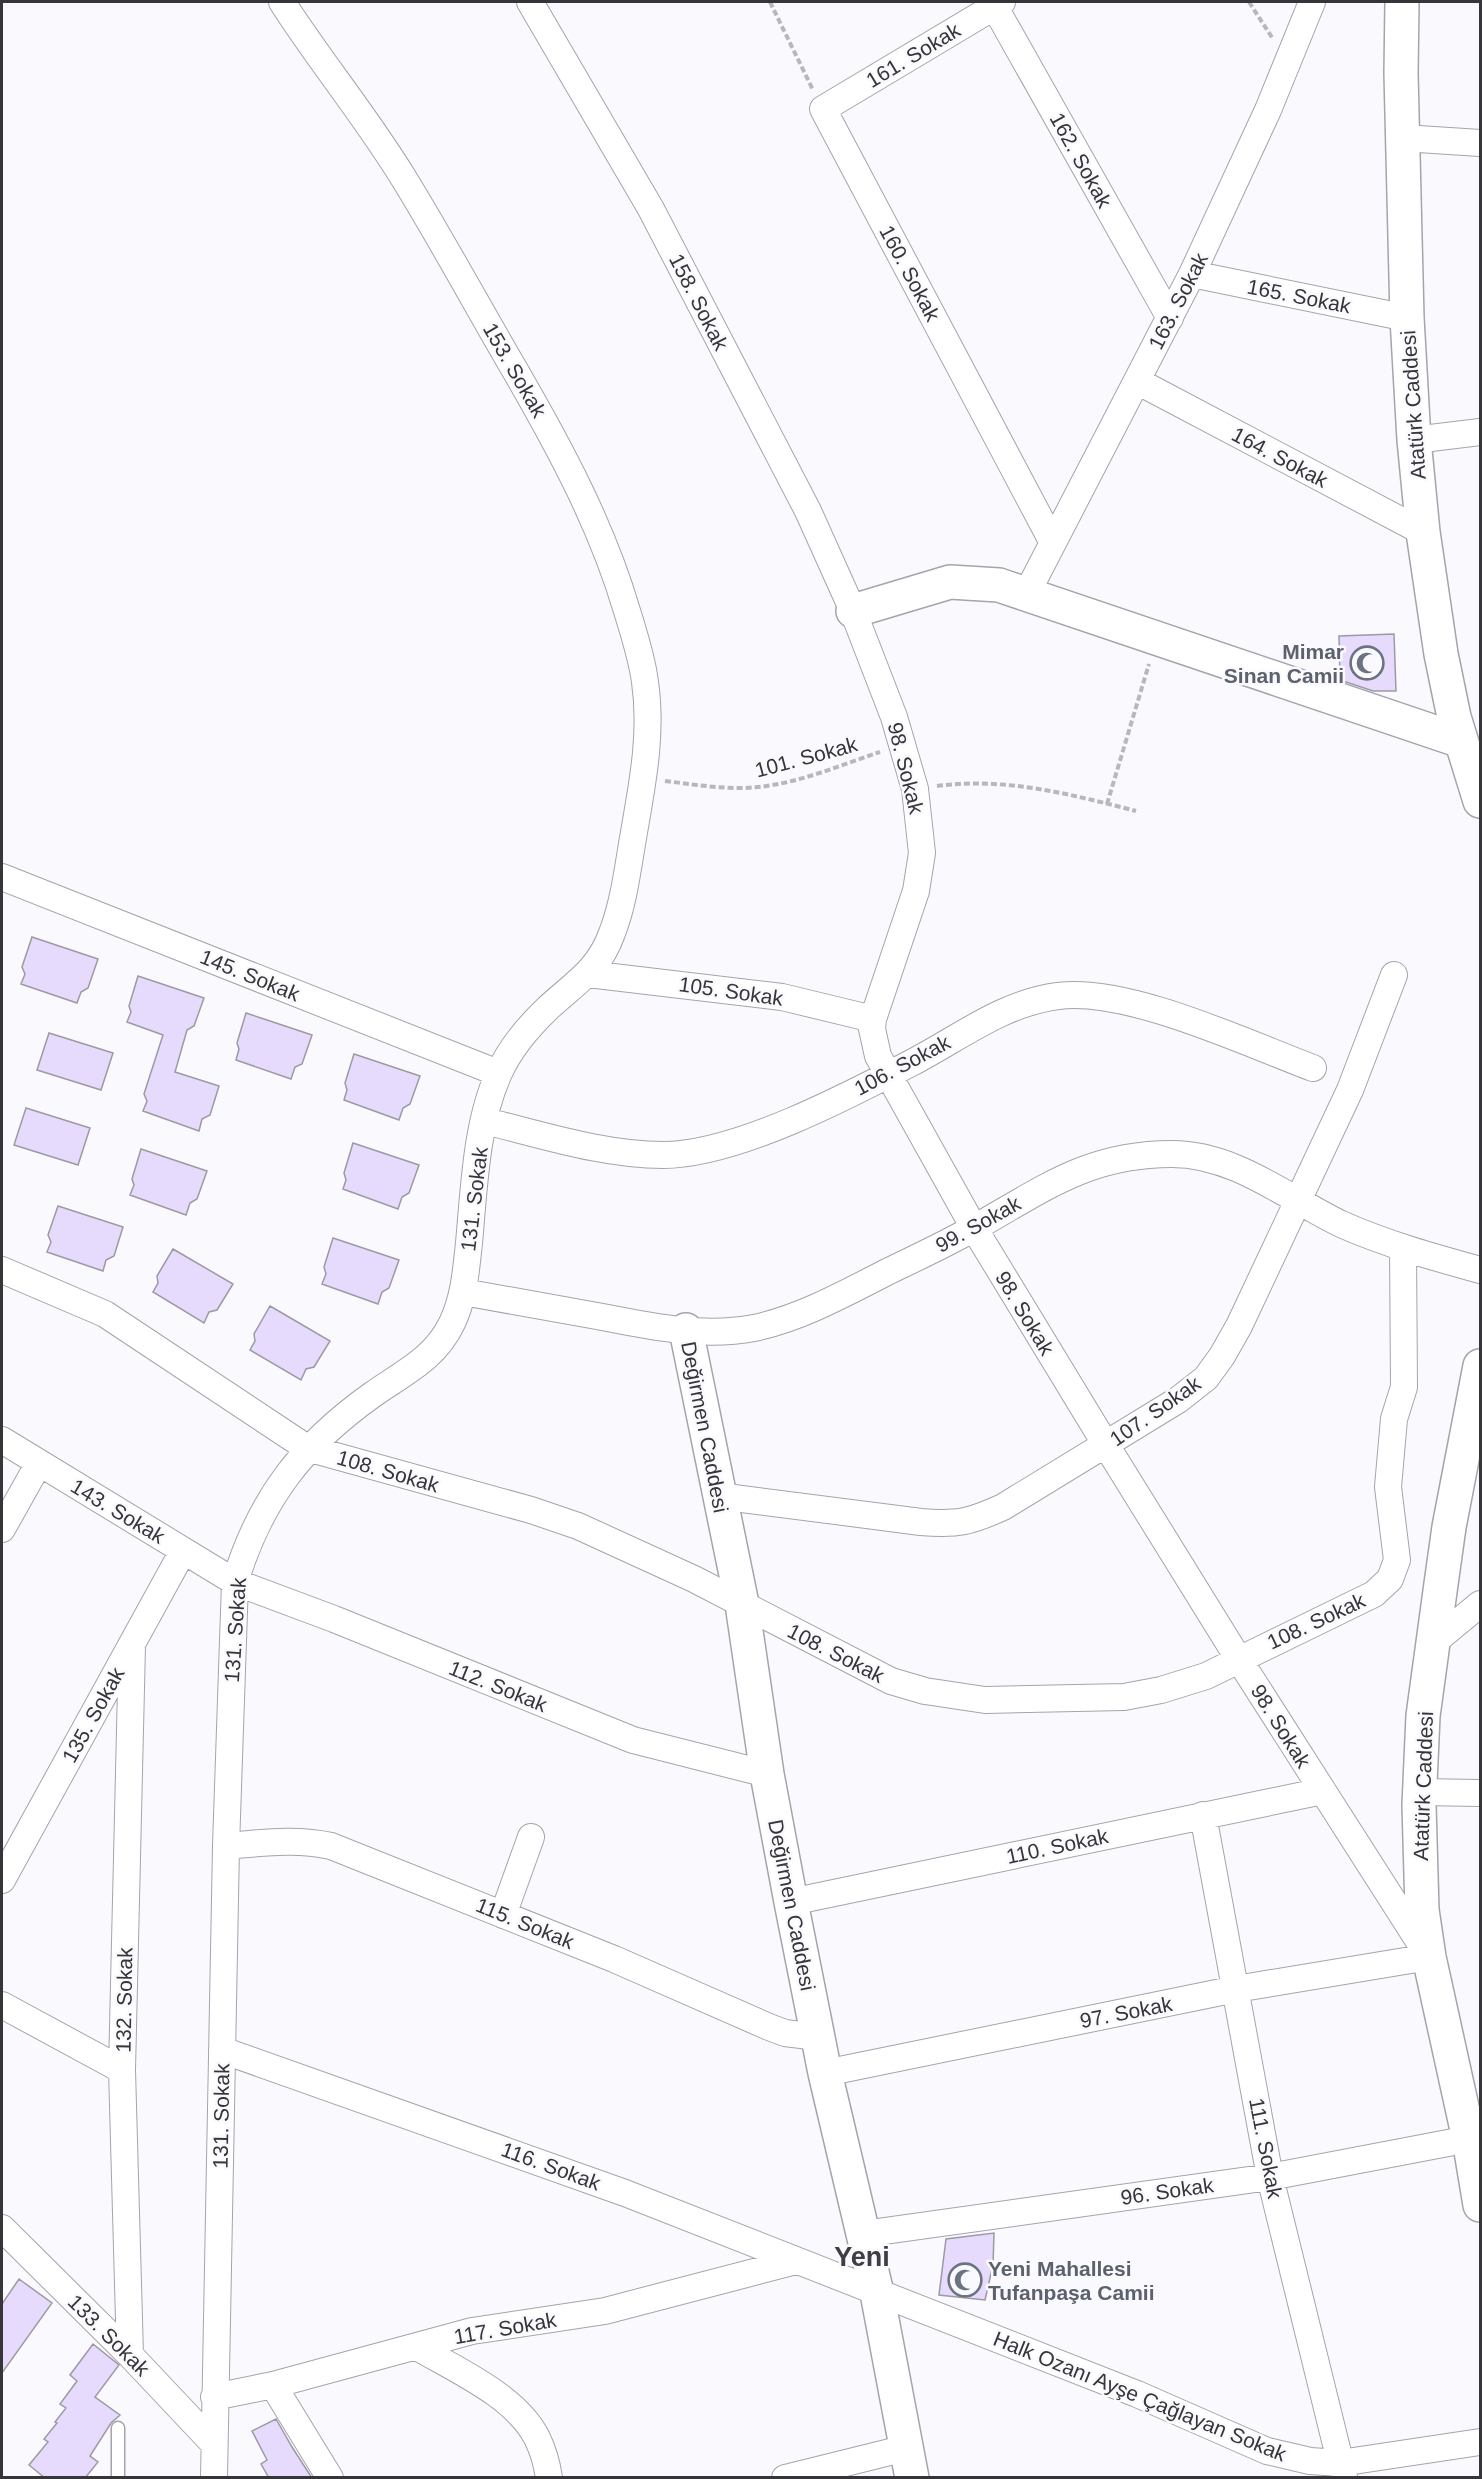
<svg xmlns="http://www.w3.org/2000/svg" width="1482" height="2479" font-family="Helvetica,sans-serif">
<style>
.building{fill:#e7dbfd;stroke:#9d99a3;stroke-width:1.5}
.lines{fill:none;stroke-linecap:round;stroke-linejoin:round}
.lane-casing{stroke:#a6a3ad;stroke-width:15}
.street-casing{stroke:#a6a3ad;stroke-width:28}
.secondary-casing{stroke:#a6a3ad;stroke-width:36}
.path{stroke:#b8b7bb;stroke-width:4;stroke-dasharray:6 3;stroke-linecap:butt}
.lane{stroke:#fff;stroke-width:12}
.street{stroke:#fff;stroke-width:26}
.secondary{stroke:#fff;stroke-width:33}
.labels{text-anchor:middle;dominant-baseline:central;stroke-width:5;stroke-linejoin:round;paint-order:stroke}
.street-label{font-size:21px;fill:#363539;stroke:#faf9fd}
.worship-label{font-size:21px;font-weight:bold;fill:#5b616d;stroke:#faf9fd;text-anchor:end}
.district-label{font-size:27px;font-weight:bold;fill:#403c45;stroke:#faf9fd}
</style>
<rect width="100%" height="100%" fill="#faf9fd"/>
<!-- building -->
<path class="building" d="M1394,634l2,57h-23l-33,-11 -1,-44z
M32,937l66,22 -10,29 -7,4 -4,11 -56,-19 4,-10 -3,-7z
M138,976l66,22 -10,28 -7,4 -12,42 44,14 -9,29 -8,4 -3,12 -56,-20 4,-10 -3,-7 19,-59 -36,-13 4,-10 -2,-6z
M246,1013l66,22 -10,29 -7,3 -4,12 -55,-19 3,-11 -2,-6z
M49,1033l64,20 -12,37 -64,-20z
M354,1054l66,22 -10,28 -7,4 -4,12 -55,-20 3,-10 -2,-7z
M26,1108l64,20 -12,37 -64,-20z
M353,1143l66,22 -10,28 -7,4 -4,12 -55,-20 3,-9 -2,-7z
M141,1149l66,22 -10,28 -7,4 -4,12 -56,-20 4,-10 -2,-6z
M58,1206l65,21 -9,29 -8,4 -3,11 -56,-19 4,-10 -3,-7z
M333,1238l66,22 -10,28 -7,4 -4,12 -56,-20 4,-10 -2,-7z
M173,1249l60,35 -16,26 -8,2 -5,11 -51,-31 5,-9 -1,-7z
M270,1306l60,35 -16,26 -8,2 -5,11 -51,-30 5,-9 -1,-7z
M994,2233l-1,32 -8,35 -46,-5 7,-56z
M19,2279l33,24 -50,70v-69z
M93,2344l26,21 -24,32 25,18 -9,8 -21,33 8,6 -13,16h-40l-16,-13 19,-23 -4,-3 13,-16 -2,-1 11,-14 -6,-4 17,-23 -7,-6z
M276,2419l16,28 20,31h-43l-8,-14 6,-4 -15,-29z"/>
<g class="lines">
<defs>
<path id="lane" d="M118,2428v50"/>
<path id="street" d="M530,2l121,207 157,302 45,100 41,106 21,72 7,64 -6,38 -43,128 -1,10 6,27 96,172 132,217 132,213 191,299 -193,32 -411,84
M992,2l178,316
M1002,2l-179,107 230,434
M1403,138l77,5
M1192,274l215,44
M1137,381l286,151
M1414,440l66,-8
M1027,593l165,-319 76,-164 44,-108
M2,877l496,196
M588,974l194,23 91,22
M485,1121c58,14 118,34 178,34 73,0 187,-60 252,-94 47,-25 89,-58 143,-65 70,-9 188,47 255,72
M2,1270l103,44 202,134 224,62 47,16 116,53 197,102 34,10 60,9 139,-3 37,-7 45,-14 168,-82 16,-15 7,-19 -9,-73 6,-68 10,-32 -1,-139
M463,1292c45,8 90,16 134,24 51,10 105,22 157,12 47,-10 92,-35 135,-57 29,-14 59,-28 87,-44 69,-39 113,-73 196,-73 63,0 115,44 169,70 45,20 92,33 139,46
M2,1440l233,142 99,37 299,121 134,34
M719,1496l202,26c37,3 49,0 82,-15l175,-107 28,-22 16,-22 17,-30 111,-236 44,-115
M2,1529l37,-66
M1434,1642l46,-38
M1419,1792l61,1
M1203,1815l67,362 74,300
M226,1846c36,-3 70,-8 105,0l283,113 155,68 16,6 33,4
M2,1880l181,-329
M791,1902l532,-111
M503,1915l28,-78
M2,2005l120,65
M222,2050l403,143 512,201 130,57 43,10 30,2 140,-21
M2,2228l128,127 84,89
M863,2234l407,-57 199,-38
M417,2347c39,23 99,49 120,91 6,12 10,26 12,40
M130,2355l-8,-285 10,-425
M273,2385l57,93
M214,2397l59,-12 199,-54 133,-20 191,-50
M214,2478l12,-632 9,-264c25,-83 67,-137 137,-187 31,-22 63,-36 80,-72 12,-25 14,-52 17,-80 5,-54 7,-120 30,-170 11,-25 29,-46 49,-65 27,-25 51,-38 64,-75 11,-28 15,-59 20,-89 9,-54 21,-107 13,-162 -3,-24 -11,-48 -18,-71 -25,-85 -67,-163 -111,-239 -37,-63 -72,-128 -110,-190 -38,-63 -85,-119 -124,-180
M785,2478l121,-30"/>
<path id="secondary" d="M1402,2l-1,71 6,245 7,122 9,92 18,122 13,63 26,84
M853,611l97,-29 49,3 462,156
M686,1330l56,274 25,170 24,128 34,171 52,220 35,185
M1480,1366l-31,161 -8,57 -18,132 -4,89 3,105 7,47 40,182 11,66"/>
</defs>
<!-- lane casing -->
<use href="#lane" class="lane-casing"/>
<!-- street casing -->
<use href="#street" class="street-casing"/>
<!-- secondary casing -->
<use href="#secondary" class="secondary-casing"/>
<!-- path -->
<path class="path" d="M770,2l43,88
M1249,2l24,37
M665,781c25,3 49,7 75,7 48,0 95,-21 140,-36
M937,786c68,-9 133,8 199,25
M1107,804l42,-140"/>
<!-- lane -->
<use href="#lane" class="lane"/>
<!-- street -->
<use href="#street" class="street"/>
<!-- secondary -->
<use href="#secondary" class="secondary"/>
</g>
<!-- icons -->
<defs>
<symbol id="mosque-ring" viewBox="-11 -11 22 22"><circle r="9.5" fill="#faf9fd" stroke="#6b7280" stroke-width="1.5"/><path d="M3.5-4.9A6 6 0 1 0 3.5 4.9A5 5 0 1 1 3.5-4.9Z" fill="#6b7280"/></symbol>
</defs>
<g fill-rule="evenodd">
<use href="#mosque-ring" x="1348" y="644" width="38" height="38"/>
<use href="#mosque-ring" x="946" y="2261" width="38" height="38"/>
</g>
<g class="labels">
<!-- street labels -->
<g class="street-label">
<text transform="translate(913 55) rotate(-31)">161. Sokak</text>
<text transform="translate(1081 160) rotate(61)">162. Sokak</text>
<text transform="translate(910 273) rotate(62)">160. Sokak</text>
<text transform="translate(1299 296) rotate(11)">165. Sokak</text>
<text transform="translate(1178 301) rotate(-63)">163. Sokak</text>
<text transform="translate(699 302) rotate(63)">158. Sokak</text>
<text transform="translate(515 370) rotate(60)">153. Sokak</text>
<text transform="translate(1413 405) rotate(-94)">Atatürk Caddesi</text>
<text transform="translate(1280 457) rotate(28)">164. Sokak</text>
<text transform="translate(806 757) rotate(-15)">101. Sokak</text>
<text transform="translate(906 768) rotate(76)">98. Sokak</text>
<text transform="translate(250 975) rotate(22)">145. Sokak</text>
<text transform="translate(731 991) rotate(8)">105. Sokak</text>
<text transform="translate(902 1065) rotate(-28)">106. Sokak</text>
<text transform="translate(474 1199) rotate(-83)">131. Sokak</text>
<text transform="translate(978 1224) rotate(-29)">99. Sokak</text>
<text transform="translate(1025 1313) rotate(59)">98. Sokak</text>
<text transform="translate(1155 1411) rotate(-35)">107. Sokak</text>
<text transform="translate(705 1427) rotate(79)">Değirmen Caddesi</text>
<text transform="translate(388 1471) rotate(16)">108. Sokak</text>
<text transform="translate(118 1511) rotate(31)">143. Sokak</text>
<text transform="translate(1316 1621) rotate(-25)">108. Sokak</text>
<text transform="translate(235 1630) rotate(-86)">131. Sokak</text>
<text transform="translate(836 1653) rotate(27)">108. Sokak</text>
<text transform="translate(498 1686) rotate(22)">112. Sokak</text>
<text transform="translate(93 1715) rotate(-61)">135. Sokak</text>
<text transform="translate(1281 1726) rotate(58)">98. Sokak</text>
<text transform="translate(1423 1786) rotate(-88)">Atatürk Caddesi</text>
<text transform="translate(1057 1846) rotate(-12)">110. Sokak</text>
<text transform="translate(792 1905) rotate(79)">Değirmen Caddesi</text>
<text transform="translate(525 1923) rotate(22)">115. Sokak</text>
<text transform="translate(124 2000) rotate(-89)">132. Sokak</text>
<text transform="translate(1126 2012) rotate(-11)">97. Sokak</text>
<text transform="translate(221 2116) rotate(-89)">131. Sokak</text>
<text transform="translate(1266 2148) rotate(79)">111. Sokak</text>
<text transform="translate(551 2166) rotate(20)">116. Sokak</text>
<text transform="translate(1167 2191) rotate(-8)">96. Sokak</text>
<text transform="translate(505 2328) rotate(-10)">117. Sokak</text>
<text transform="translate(109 2335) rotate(45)">133. Sokak</text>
<text transform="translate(1140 2396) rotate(22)">Halk Ozanı Ayşe Çağlayan Sokak</text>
</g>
<!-- worship labels -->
<g class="worship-label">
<text x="1344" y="651">Mimar<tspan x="1344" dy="24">Sinan Camii</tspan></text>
<text x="988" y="2268" text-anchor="start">Yeni Mahallesi<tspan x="988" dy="24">Tufanpaşa Camii</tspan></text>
</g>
<!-- district labels -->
<g class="district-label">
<text x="862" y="2257">Yeni</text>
</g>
</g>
<!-- border -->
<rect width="1482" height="2479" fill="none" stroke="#363539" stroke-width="6"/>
</svg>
